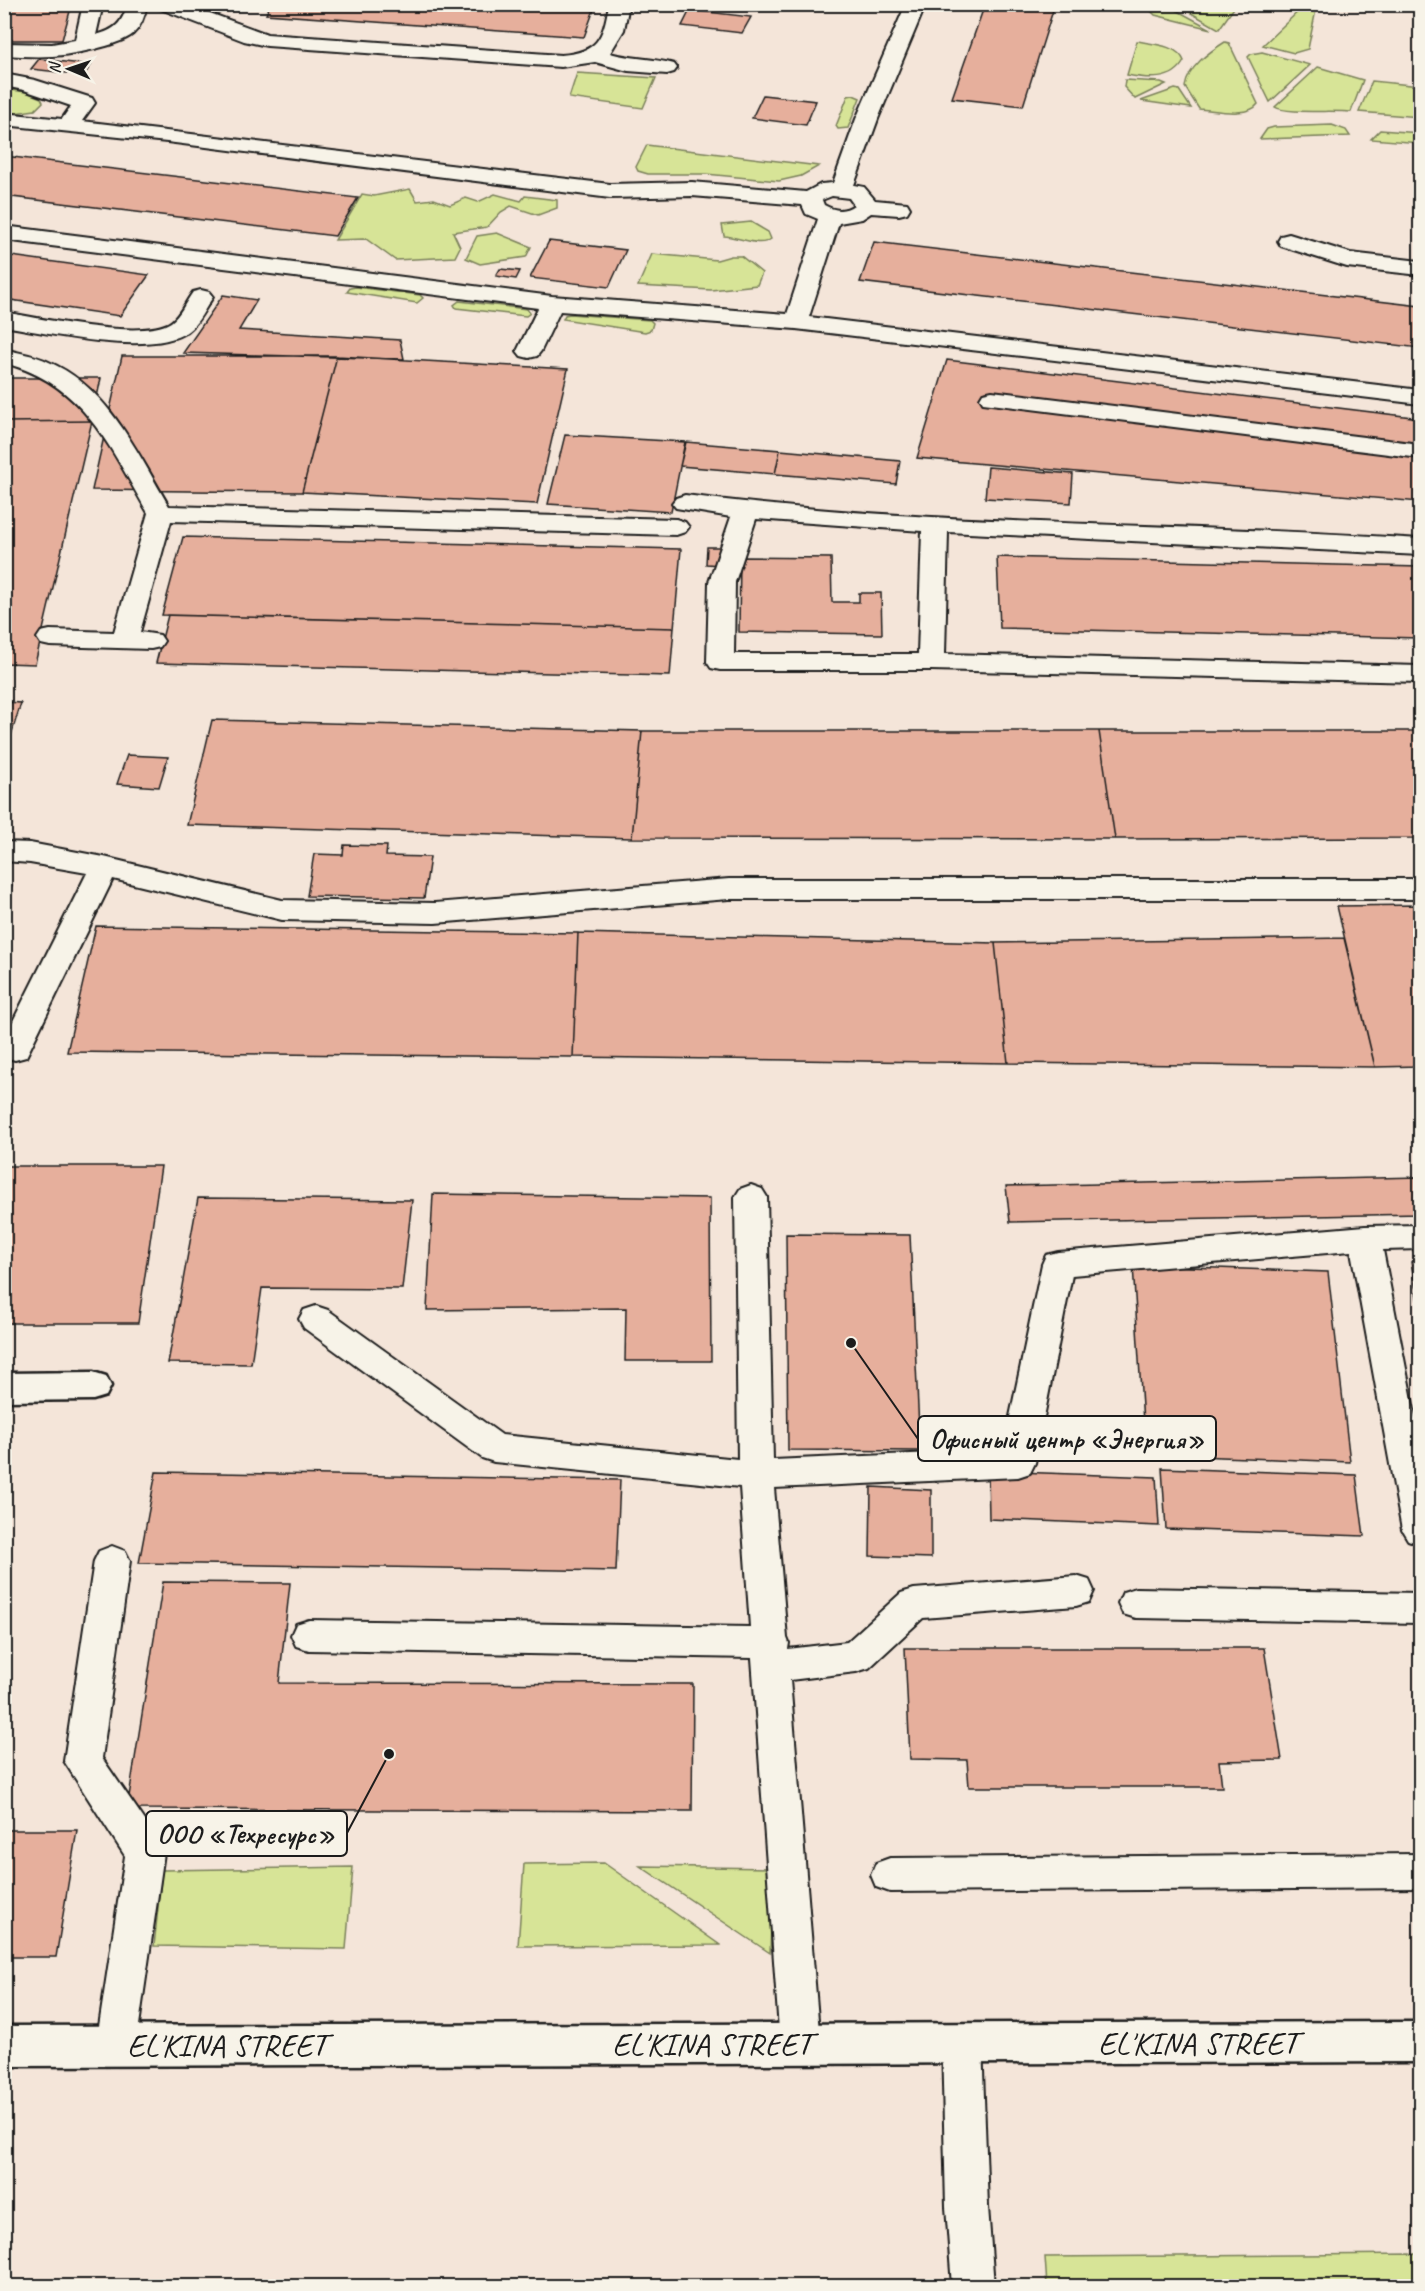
<svg xmlns="http://www.w3.org/2000/svg" width="1425" height="2291" font-family="Caveat,sans-serif">
<style>
.green{fill:#d7e497;stroke:#7a805a;stroke-width:1.5}
.building{fill:#e6af9c;stroke:#1c1c1c;stroke-width:1.5}
.lines{fill:none;stroke-linecap:round;stroke-linejoin:round}
.lane-casing{stroke:#1c1c1c;stroke-width:4}
.street-casing{stroke:#1c1c1c;stroke-width:5}
.secondary-casing{stroke:#1c1c1c;stroke-width:5}
.lane{fill:#f7f3e8;fill-rule:evenodd}
.street{fill:#f7f3e8;fill-rule:evenodd}
.secondary{fill:#f7f3e8;fill-rule:evenodd}
.labels{text-anchor:middle;dominant-baseline:central;stroke-width:5;stroke-linejoin:round;paint-order:stroke}
.near-street-label{font-size:32px;fill:#1c1c1c;stroke:#f7f3e8}
.leader{fill:none;stroke:#1c1c1c;stroke-width:2}
.callout-dot{fill:#1c1c1c;stroke:#f7f3e8;stroke-width:2}
.callout{fill:#f7f3e8;stroke:#1c1c1c;stroke-width:2}
.callout-label{font-size:27px;text-anchor:middle;font-weight:bold;fill:#1c1c1c}
</style>
<rect width="100%" height="100%" fill="#f4e5d9"/>
<filter id="ink" filterUnits="userSpaceOnUse"><feTurbulence type="fractalNoise" baseFrequency=".0167" numOctaves="2"/><feDisplacementMap in="SourceGraphic" scale="12" xChannelSelector="R" yChannelSelector="G"/><feConvolveMatrix kernelMatrix="1 2 1 2 8 2 1 2 1" color-interpolation-filters="sRGB"/></filter>
<g filter="url(#ink)">
<!-- green -->
<path class="green" d="M1148,4l19,1 44,24 -56,-14 -8,-8z
M1177,5h59l-17,24z
M1305,5h12l-9,44 -14,4 -31,-8z
M1137,41c15,3 41,4 47,20 -11,21 -37,18 -57,14z
M1225,42l4,1 29,61c-10,14 -43,6 -59,5l-14,-22c3,-20 24,-35 40,-45z
M1262,52l48,13 -40,37 -22,-45 3,-3z
M1318,67l45,13 -12,32c-16,-2 -66,2 -76,-5z
M577,73l79,5 -13,30 -74,-10z
M1125,80l36,2 5,2 -31,15 -11,-12z
M1372,81l48,5v31l-61,-5z
M4,89l22,3 15,6 2,4 -8,8 -27,4 -3,-2z
M1175,89l4,1 12,18 -50,-7z
M853,95l7,3 -12,30 -10,1 -2,-3 12,-30z
M1332,125l14,5 4,6 -90,3 7,-10 7,-2z
M1380,130l40,3v10l-49,-4z
M647,145l7,1 165,20 -18,10 -22,5 -73,-7h-58l-10,-3 -2,-4z
M410,189l7,12 17,-2 16,6 16,-7 12,4 17,-8 26,7 4,-5 32,4v8l-19,7 -27,-9 -10,6 -14,15 -34,5 7,15 -5,10 -60,3 -29,-21 -31,1 27,-46 12,2z
M751,222l17,10 3,7c-11,9 -31,-2 -47,-3l-2,-11z
M497,233l34,14 -5,10 -46,7 -14,-6 11,-22z
M652,254l65,6 14,-4h10l21,17 -5,12 -46,5 -73,-4z
M356,287l64,8 3,3 -6,5 -70,-11 3,-4z
M459,301l68,8 3,4 -4,3 -70,-8 -2,-3z
M570,314l80,6 3,3 -2,7 -6,2 -82,-13 2,-4z
M604,1863l116,82 -202,1 6,-82z
M640,1866l133,2 -3,85z
M353,1867l-7,82 -192,-3 8,-76z
M1420,2254v32h-373l-2,-29z"/>
<!-- building -->
<path class="building" d="M4,4h68l-10,36h-58z
M271,4h325l-12,33 -318,-23z
M985,4h70l-32,102 -71,-8z
M690,10l61,7 -9,16 -60,-7z
M39,59l52,6 -7,10 -53,-6z
M763,95l53,6 -10,24 -54,-7z
M4,156l354,42 -23,38 -331,-40z
M549,241l77,9 -17,37 -79,-9z
M874,242l546,64v42l-560,-66z
M4,255l145,20 -29,41 -116,-17z
M500,269l20,2 -4,8 -20,-3z
M223,295l34,5 -18,30 161,10 4,19 -221,-6z
M122,356h215l-35,136 -210,-2z
M337,356l231,13 -31,135 -235,-12z
M947,360l473,58v84l-503,-44z
M4,378h97l-9,43 -88,1z
M92,421l-57,243 -31,-1v-241z
M565,435l120,7 -14,70 -123,-8z
M686,442l94,8 -5,24 -95,-8z
M780,450l120,11 -4,23 -121,-10z
M988,467l85,7 -2,29 -86,-5z
M183,537l498,12 -7,79 -512,-13z
M707,547h15l-1,18 -15,-1z
M740,557l91,1 1,44h27v-9h22l1,41 -143,-2z
M997,557l423,10v71l-420,-10z
M168,615l506,13 -4,48 -514,-13z
M4,702l17,1 -17,55z
M212,720l430,11 -10,107 -445,-13z
M642,731h457l16,108 -483,-1z
M1099,731h321v107l-305,1z
M127,755l41,2 -9,30 -42,-3z
M344,845l43,1 -1,10 44,1 -6,41 -117,-2 7,-42 29,1z
M4,884l8,1 -8,25z
M1420,905v161l-45,1 -38,-161z
M96,926l482,7 -5,124 -506,-5z
M578,933l417,10 13,120 -435,-6z
M1344,938l31,129 -367,-4 -13,-120z
M4,1166h157l-23,157h-134z
M1420,1177v37l-410,8 -4,-36z
M433,1194l277,4 1,163h-86l1,-53 -199,2z
M198,1198l214,2 -10,89 -140,-1 -11,76 -83,-1z
M786,1234l124,1 10,216 -132,-1z
M1411,1262h9v52z
M1133,1265l195,7 22,190 -205,-8z
M1162,1468l194,7 8,61 -198,-7z
M988,1471l168,6 3,49 -170,-7z
M156,1472l464,8 -4,91 -477,-8z
M871,1487l60,3v68l-61,-2z
M163,1582l127,1 -11,100 414,1 -1,127 -565,-2z
M905,1648h359l18,112 -63,1 3,26h-253l-2,-27 -57,-1z
M4,1830h73l-21,127h-52z"/>
<g class="lines">
<defs>
<path id="lane" d="M83,4h20l-7,31c19,-5 27,-12 31,-31h20c-2,11 -5,22 -14,30 -14,12 -62,21 -81,22 -16,1 -32,0 -48,-1v-12l48,1 23,-4z
M155,4h30l82,30 294,21c37,-3 42,-16 48,-51h20l-5,26 -14,23c21,6 43,5 64,11l3,4 -3,4 -7,2 -39,-3 -33,-9 -34,5 -294,-21 -23,-5 -86,-33z
M906,4h20l-48,115 -24,66 10,2 11,13 32,3 3,5 -3,5 -8,2 -28,-2 -9,6 -23,4 -30,94 611,73v14l-624,-75 -236,-18 -19,40 -4,5 -8,2 -8,-2 -4,-5 21,-43 -534,-68v-14l548,70 235,18 31,-95 -12,-5 -4,-9 -110,-9 -82,2 -443,-56 -163,-17v-12l58,6 9,-13 -47,-16 -20,-4v-12l31,6 57,18 3,5 -13,18 528,63 82,-2 114,10 15,-8 12,-1 23,-64zM832,196l17,2 5,7c-10,7 -19,6 -30,0l-2,-5z
M1289,234l61,19 70,8v14l-73,-8 -66,-21 -3,-5 3,-5z
M201,290l8,2 4,5c-8,11 -14,26 -25,34 -35,27 -141,2 -184,-5v-14c35,6 139,29 167,10 9,-6 15,-21 22,-30z
M4,349c15,4 31,6 45,13 59,25 89,92 120,144l507,13 9,3 4,5 -4,5 -9,3 -505,-14 -31,111 20,3 4,6 -4,6 -9,2 -101,-3 -9,-2 -4,-6 4,-6 9,-2 64,2 34,-119c-38,-65 -64,-130 -144,-150z
M992,391l428,53v14l-437,-55 -3,-5 3,-5z
M685,495c244,32 491,27 735,44v16l-472,-23 -3,122 475,12v16l-489,-12h-211l-9,-2 -4,-6 2,-80 22,-65 -55,-9 -4,-5 4,-5zM756,519l166,12 -4,123h-184l1,-72z
M4,842l26,1 74,14 178,43 153,3 294,-24h691v20h-691l-294,24 -153,-3 -169,-41 -83,170 -4,8 -11,3 -11,-3v-18l83,-166 -57,-10 -26,-2z
M751,1185l11,4 5,8 6,263 230,-10 39,-186 4,-9 12,-3 307,-26 55,-1v24l-37,1 37,191v103l-12,-4 -6,-10 -51,-279 -279,24 -37,188 -5,10 -12,4 -244,11 13,150 2,5 -1,6 59,-7 54,-49 13,-4 162,-13 13,4 5,11 -5,11 -13,4 -153,12 -54,50 -13,4 -66,8 30,364 -6,13 -14,6 -14,-6 -6,-13 -28,-386 -443,-8 -13,-4 -5,-11 5,-11 13,-4 441,7 -10,-140 -246,-25 -12,-4 -178,-130 -5,-9 5,-9 12,-4 12,4 174,125 236,24 -3,-262 5,-8z
M112,1546l13,5 5,10 -28,197 57,83 5,12 -28,193 -6,13 -14,6 -14,-6 -6,-13 29,-190 -61,-95 30,-200 5,-10z
M1136,1588l284,5v30l-284,-5 -13,-4 -5,-11 5,-11z
M1420,1854v34l-530,4 -14,-5 -5,-12 5,-12 14,-5z
M962,2024l14,6 6,13 6,164 6,79h-42l-6,-79 -4,-164 6,-13z"/>
<path id="street" d="M93,1372l13,4 5,10 -5,10 -13,4 -89,1v-28z"/>
<path id="secondary" d="M1420,2022v40l-1416,4v-40z"/>
</defs>
<!-- lane casing -->
<use href="#lane" class="lane-casing"/>
<!-- street casing -->
<use href="#street" class="street-casing"/>
<!-- secondary casing -->
<use href="#secondary" class="secondary-casing"/>
<!-- lane -->
<use href="#lane" class="lane"/>
<!-- street -->
<use href="#street" class="street"/>
<!-- secondary -->
<use href="#secondary" class="secondary"/>
</g>
</g>
<g class="labels">
<!-- near-street labels -->
<g class="near-street-label">
<text x="1198" y="2043">EL'KINA STREET</text>
<text x="712" y="2044">EL'KINA STREET</text>
<text x="227" y="2045">EL'KINA STREET</text>
</g>
</g>
<!-- callouts -->
<path class="leader" d="M851 1343L918 1439M389 1754L347 1833"/>
<g class="callout-dot">
<circle cx="851" cy="1343" r="6"/>
<circle cx="389" cy="1754" r="6"/>
</g>
<g class="callout">
<rect x="918" y="1416" width="298" height="45" rx="6"/>
<rect x="146" y="1811" width="201" height="45" rx="6"/>
</g>
<g class="callout-label">
<text x="1067" y="1448">Офисный центр «Энергия»</text>
<text x="246" y="1843">ООО «Техресурс»</text>
</g>
<!-- margin -->
<rect width="1425" height="2291" fill="none" stroke="#f7f3e8" stroke-width="24"/>
<rect x="12" y="12" width="1401" height="2267" fill="none" stroke="#1c1c1c" stroke-width="2" filter="url(#ink)"/>
<!-- north arrow -->
<g transform="translate(69 69) rotate(272)" stroke="#f7f3e8" stroke-width="4.5" paint-order="stroke">
<path d="M0-4.5L10 22L0 15L-10 22Z" fill="#1c1c1c"/>
<text y="-9" font-size="16" font-weight="bold" text-anchor="middle" fill="#1c1c1c">N</text>
</g>
</svg>
